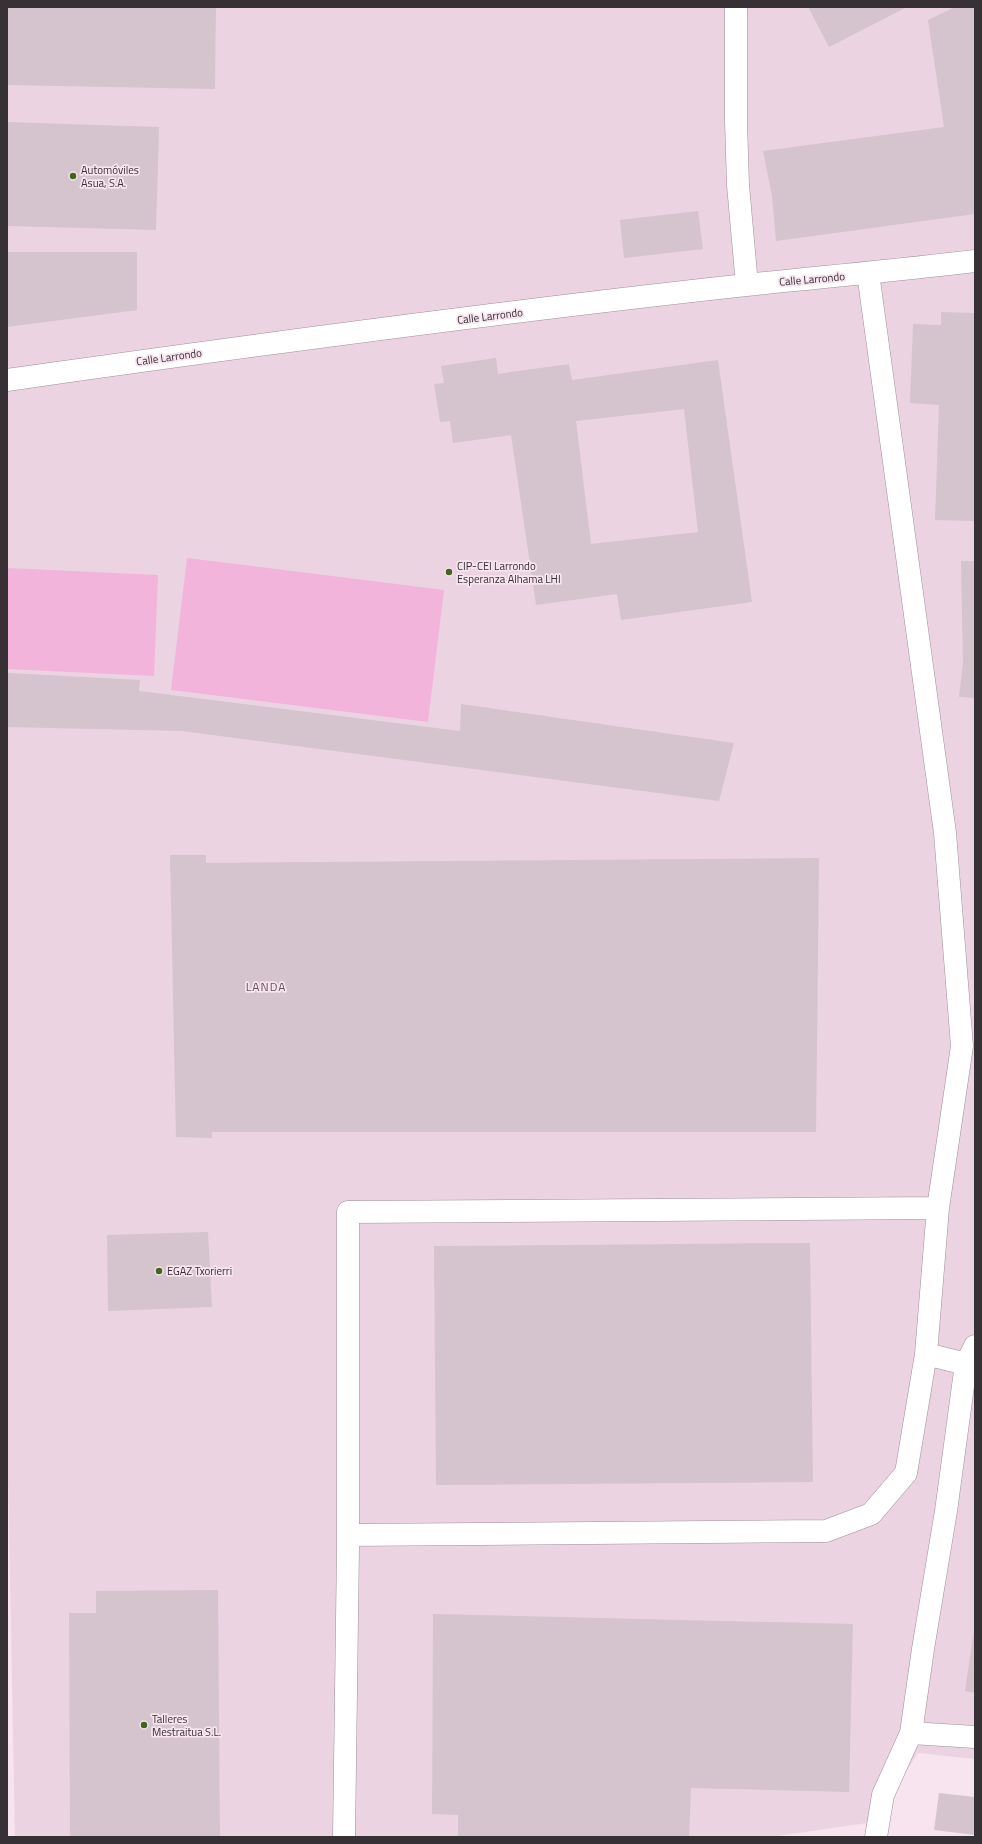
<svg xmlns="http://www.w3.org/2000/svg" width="982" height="1844" font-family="'Titillium Web',sans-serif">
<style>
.built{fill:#ebd3e2}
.green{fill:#f2b4da}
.building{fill:#d5c3cd;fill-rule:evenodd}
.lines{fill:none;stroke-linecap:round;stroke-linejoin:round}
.minor-casing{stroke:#a08f99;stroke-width:23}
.minor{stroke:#fff;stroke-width:22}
.poi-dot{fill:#41651d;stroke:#f7e4ef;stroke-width:1.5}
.labels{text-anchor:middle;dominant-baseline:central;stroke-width:3.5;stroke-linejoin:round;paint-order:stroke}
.poi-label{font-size:11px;fill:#373034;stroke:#f7e4ef;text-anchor:start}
.street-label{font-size:11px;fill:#373034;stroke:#f7e4ef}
.neighbourhood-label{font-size:12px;letter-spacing:1px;fill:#62525b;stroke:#f7e4ef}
</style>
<rect width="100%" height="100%" fill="#f7e4ef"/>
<!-- built -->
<path class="built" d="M7,7h968v1752l-57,-6 -44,69 -104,15h-755l-8,-416z"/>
<!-- green -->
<path class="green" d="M187,558l257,32 -16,132 -257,-32z
M7,568l151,7 -4,101 -147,-7z"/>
<!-- building -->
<path class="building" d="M7,7h209l-1,82 -208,-4z
M808,7h99l-78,40z
M955,7h20v207l-199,27 -4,-45 -9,-45 181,-24 -16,-107z
M7,122l152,5 -3,103 -149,-4z
M698,211l5,38 -79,9 -4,-38z
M7,252h130v58l-130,17z
M941,312l34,1v208l-40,-1 4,-115 -29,-2 3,-79 28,1z
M496,358l2,16 71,-10 3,16 146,-20 34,242 -131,18 -4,-26 -81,11 -25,-170 -58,8 -3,-22 -10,1 -6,-38 10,-1 -3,-17zM684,409l14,123 -107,12 -15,-123z
M961,561h14v137l-16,-1 4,-33z
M7,673l133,7 -1,11 321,40 1,-27 273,39 -15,58 -537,-70 -175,-4z
M170,855h36v8l613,-5 -3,274h-604v6l-36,-1z
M208,1232l4,75 -104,4 -1,-76z
M810,1243l3,239 -377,3 -2,-239z
M218,1590l2,247h-150l-1,-224h27v-22z
M433,1614l420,10 -4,168 -158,-4 -2,49h-231v-22l-26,-1z
M974,1630h1v63l-10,-2z
M939,1793l36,4v38l-41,-5z"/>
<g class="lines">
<defs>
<path id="minor" d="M736,7v115l2,63 9,100
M7,380c246,-35 492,-68 739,-95 76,-8 153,-15 229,-24
M926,1354l40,10 9,-18
M966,1364l-20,147 -23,138 -12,84 64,4
M348,1535l478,-4 45,-17 35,-41 20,-119 12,-146 24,-162 -17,-213 -77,-560
M344,1837l4,-290v-335l590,-4
M876,1837l7,-42 28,-62"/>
</defs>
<!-- minor casing -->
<use href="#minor" class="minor-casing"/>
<!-- minor -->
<use href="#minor" class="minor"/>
</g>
<!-- markers -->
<g class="poi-dot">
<circle cx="73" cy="176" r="4"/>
<circle cx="449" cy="572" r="4"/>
<circle cx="159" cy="1271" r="4"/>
<circle cx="144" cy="1725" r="4"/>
</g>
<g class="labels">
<!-- poi labels -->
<g class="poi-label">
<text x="81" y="170">Automóviles<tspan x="81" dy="13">Asua, S.A.</tspan></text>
<text x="457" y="566">CIP-CEI Larrondo<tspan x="457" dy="13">Esperanza Alhama LHI</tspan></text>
<text x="167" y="1271">EGAZ Txorierri</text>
<text x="152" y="1719">Talleres<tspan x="152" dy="13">Mestraitua S.L.</tspan></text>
</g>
<!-- street labels -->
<g class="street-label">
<text transform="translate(812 279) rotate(-5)">Calle Larrondo</text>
<text transform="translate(490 316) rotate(-7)">Calle Larrondo</text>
<text transform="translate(169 357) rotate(-8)">Calle Larrondo</text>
</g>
<!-- neighbourhood labels -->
<g class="neighbourhood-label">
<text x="266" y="986">LANDA</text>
</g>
</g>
<!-- border -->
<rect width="982" height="1844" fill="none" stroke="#373034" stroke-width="16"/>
</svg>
